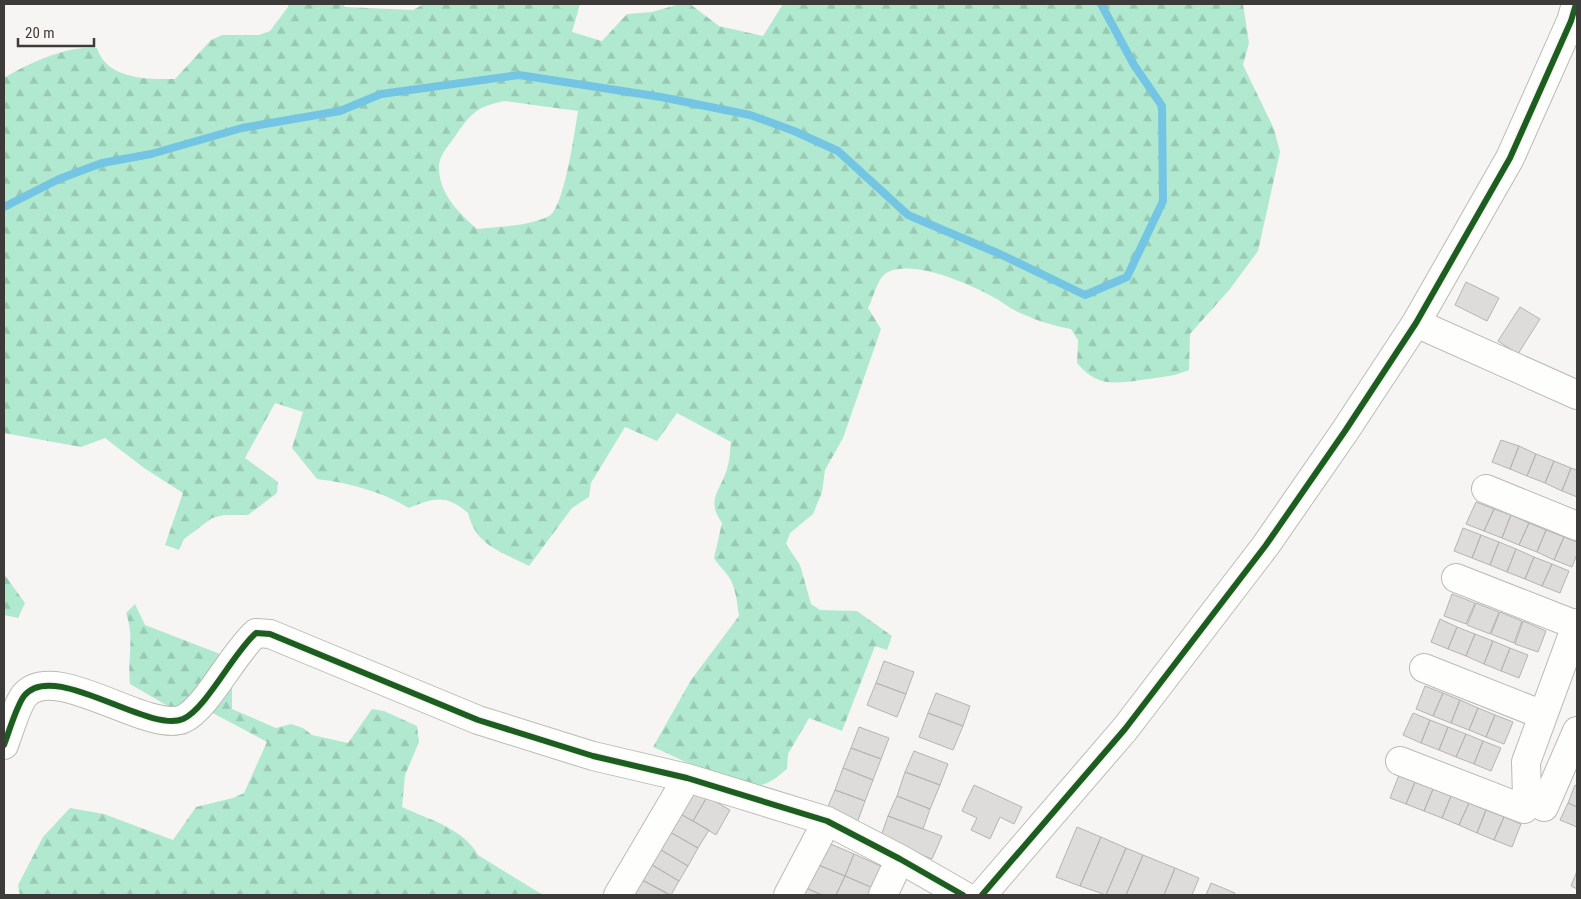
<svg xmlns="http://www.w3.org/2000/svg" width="1581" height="899" font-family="'Roboto Condensed',sans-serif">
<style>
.forest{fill:url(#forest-firs);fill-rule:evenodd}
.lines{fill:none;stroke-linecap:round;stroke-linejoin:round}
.stream{stroke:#74c5e4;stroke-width:8}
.building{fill:#dedcdb;stroke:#b5b3b3}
.street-casing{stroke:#babab8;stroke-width:30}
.street{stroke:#fefefd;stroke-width:28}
.cycleway-casing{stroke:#f8f5f2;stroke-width:9}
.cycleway{stroke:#1b5e20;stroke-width:6}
</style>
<defs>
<pattern id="forest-firs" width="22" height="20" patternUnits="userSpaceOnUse" patternTransform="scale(1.25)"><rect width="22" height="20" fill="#b0e9cf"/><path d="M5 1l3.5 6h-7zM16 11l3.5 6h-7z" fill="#98c9b2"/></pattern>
</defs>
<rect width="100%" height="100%" fill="#f7f5f3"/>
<!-- forest -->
<path class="forest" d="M288,4h55l2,3 68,3 11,-6h156l-8,28 30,9 25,-27 25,-2 28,-8h10l29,22 44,10 20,-32h460l6,39 -6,22 31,64 6,23 -22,99 -28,38 -40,45 -1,36c-14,6 -26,7 -41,9 -30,4 -50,10 -71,-16l1,-23 -7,-11c-19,-3 -38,-10 -55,-18 -8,-4 -15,-10 -23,-14 -23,-13 -84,-40 -108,-23 -8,6 -12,25 -17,34l13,21 -38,109 -18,32 -3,22 -9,22 -23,19 -4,11 14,21 11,39 9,6 37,1 35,25 -5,14 -12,-4 -33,85 -33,-13 -21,36 -1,15c-9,7 -16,14 -26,16 -21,6 -86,-29 -108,-38l38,-67 48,-64c-2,-13 -3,-28 -10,-39 -5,-7 -10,-11 -15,-19l8,-35c-18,-25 1,-34 6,-58 2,-7 2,-16 3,-23l-54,-29 -20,28 -32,-14 -34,56 -2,14 -17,11 -43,58c-27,-14 -53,-20 -61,-53 -23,-19 -33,-15 -59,-5 -29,-17 -59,-25 -92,-29l-25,-31 11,-36 -28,-9 -30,55 33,24 -1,11 -29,22h-24l-12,3 -28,21 -5,11 -14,-5 18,-52 -39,-25 -39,-30 -24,9 -77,-14v-355c24,-15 64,-33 93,-30 10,32 50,31 78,31l36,-39 11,-5h37l11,-4 18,-24zM504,101l74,10c-3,19 -14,98 -29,105 -22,11 -49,10 -72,13 -19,-17 -39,-36 -38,-64 1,-11 11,-21 17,-30 15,-22 21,-28 48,-34z
M4,574l21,29 -7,15 -14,-3z
M135,604l10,21 75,29 12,31v24l44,19 15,-4 12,4 9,7 36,8 24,-34 12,2 33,15 2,16 -14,33 -3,32c26,12 62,22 76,48l65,40h-523l-2,-10 25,-48 27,-29 34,6 69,26 23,-33 37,-9 11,-5 23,-51 -58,-31 -36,-2 -43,-25c-3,-26 5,-45 -4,-71z"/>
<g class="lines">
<!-- stream -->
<path class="stream" d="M4,207l55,-28 43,-16 49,-9 91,-26 98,-17 41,-17 138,-19 142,22 89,18 44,16 44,20 70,64 94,40 83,40 42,-18 36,-76 -1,-95 -28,-41 -33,-61"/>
</g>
<!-- building -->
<path class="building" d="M1466,282l33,16 -12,23 -32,-16z
M1520,307l20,12 -22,35 -20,-13z
M1501,440l18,6 -9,23 -18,-7z
M1519,446l17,8 -9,22 -17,-7z
M1536,454l18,7 -9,22 -18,-7z
M1554,461l17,7 -9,23 -17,-8z
M1571,468l6,2v27l-15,-6z
M1476,502l18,7 -10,22 -18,-7z
M1494,509l17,6 -9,23 -18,-7z
M1511,515l18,8 -10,22 -17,-7z
M1529,523l17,7 -9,22 -18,-7z
M1463,528l18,7 -9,23 -18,-7z
M1546,530l18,7 -10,23 -17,-8z
M1481,535l18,7 -9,23 -18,-7z
M1564,537l13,5v12l-5,13 -18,-7z
M1499,542l17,7 -9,23 -17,-7z
M1516,549l18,8 -9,22 -18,-7z
M1534,557l18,7 -10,22 -17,-7z
M1552,564l17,7 -9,22 -18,-7z
M1452,594l23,9 -9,21 -22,-8z
M1476,603l23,9 -9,22 -23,-9z
M1500,612l22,9 -8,22 -23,-9z
M1440,619l17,8 -9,22 -17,-7z
M1523,621l23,10 -8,21 -23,-8z
M1457,627l18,7 -9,22 -18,-7z
M1475,634l18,7 -9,23 -18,-8z
M1493,641l17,7 -9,23 -17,-7z
M1510,648l18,7 -9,23 -18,-7z
M884,661l30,11 -8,22 -30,-11z
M876,683l30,11 -9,23 -30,-12z
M1425,686l18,7 -10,23 -17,-7z
M936,693l34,13 -7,20 -35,-13z
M1443,693l17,7 -9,23 -18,-7z
M1460,700l18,8 -9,22 -18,-7z
M1478,708l17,7 -9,22 -17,-7z
M928,713l35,13 -10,24 -34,-13z
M1413,713l17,7 -9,23 -18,-8z
M1495,715l18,7 -9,22 -18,-7z
M1430,720l18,7 -9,23 -18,-7z
M859,727l30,11 -8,21 -30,-11z
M1448,727l18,7 -10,23 -17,-7z
M1466,734l17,7 -9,23 -18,-7z
M1483,741l18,7 -10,23 -17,-7z
M851,748l30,11 -8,21 -30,-12z
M914,751l34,13 -8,21 -35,-13z
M843,768l30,12 -8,21 -30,-11z
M905,772l35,13 -10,24 -33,-13z
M1399,775l16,7 -9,22 -16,-6z
M1415,782l18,7 -9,22 -18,-7z
M974,785l48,22 -8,17 -14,-7 -10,22 -19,-9 6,-12 -15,-7z
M1575,785l2,1v21l-9,-4z
M689,787l18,10 -14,24 -18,-10z
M1433,789l18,7 -9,22 -18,-7z
M835,790l30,11 -8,22 -31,-12z
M897,796l33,13 -7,20 -35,-13z
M1451,796l18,7 -10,22 -17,-7z
M707,797l23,13 -14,25 -23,-14z
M1469,803l17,7 -9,23 -18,-8z
M1568,803l9,4v20l-17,-7z
M671,809l38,21 -11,18 -37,-21z
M1486,810l18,7 -10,23 -17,-7z
M888,816l54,20 -10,23 -52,-20z
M1504,817l17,7 -9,23 -18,-7z
M661,827l37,21 -10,18 -37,-22z
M1077,827l24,10 -21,49 -24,-9z
M1101,837l25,11 -20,47 -26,-9z
M826,842l28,12 -9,22 -29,-12z
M651,844l37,22 -9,15 -37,-22z
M1126,848l17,7 -17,40h-20z
M854,854l29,13 -10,21 -28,-12z
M1143,855l32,13 -11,27h-38z
M642,859l37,22 -8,14 -38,-20z
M816,864l29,12 -9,19h-14l-16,-7z
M1175,868l24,10 -7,17h-28z
M1577,871v18l-6,-3z
M633,875l36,20h-41z
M845,876l28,12 -3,7h-34z
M1211,883l24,10 -1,2h-28z
M806,888l16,7h-20z"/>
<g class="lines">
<defs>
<path id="street" d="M1416,323l161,72
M1486,489l91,37
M1456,578l120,47
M1424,668l119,47
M4,745c5,-13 12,-38 20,-49 29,-37 124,38 159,23 23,-10 50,-66 73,-86l14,1 208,86 115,36 94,22 140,43 73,38 63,36
M1400,761l124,48 3,-13 -1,-34 51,-139
M1544,807l33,-76
M618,895l69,-117
M788,895l39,-74
M883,895l17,-36
M982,895l143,-166 141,-184 79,-114 71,-108 94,-165 61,-137 5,-17"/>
</defs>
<!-- street casing -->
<use href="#street" class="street-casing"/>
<!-- street -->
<use href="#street" class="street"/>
<defs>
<path id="cycleway" d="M4,745c5,-13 12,-38 20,-49 29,-37 124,38 159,23 23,-10 50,-66 73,-86l14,1 208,86 115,36 94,22 140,43 73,38 63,36
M982,895l143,-166 141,-184 79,-114 71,-108 94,-165 61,-137 5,-17"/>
</defs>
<!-- cycleway casing -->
<use href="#cycleway" class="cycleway-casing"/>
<!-- cycleway -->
<use href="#cycleway" class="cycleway"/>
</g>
<!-- border -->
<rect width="1581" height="899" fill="none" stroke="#3c3b39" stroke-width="10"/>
<!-- scale -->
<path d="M18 38v8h76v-8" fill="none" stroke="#3c3b39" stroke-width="2.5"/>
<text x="25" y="38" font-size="15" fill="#3c3b39" stroke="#f8f5f2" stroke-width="4" paint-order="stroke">20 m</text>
</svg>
